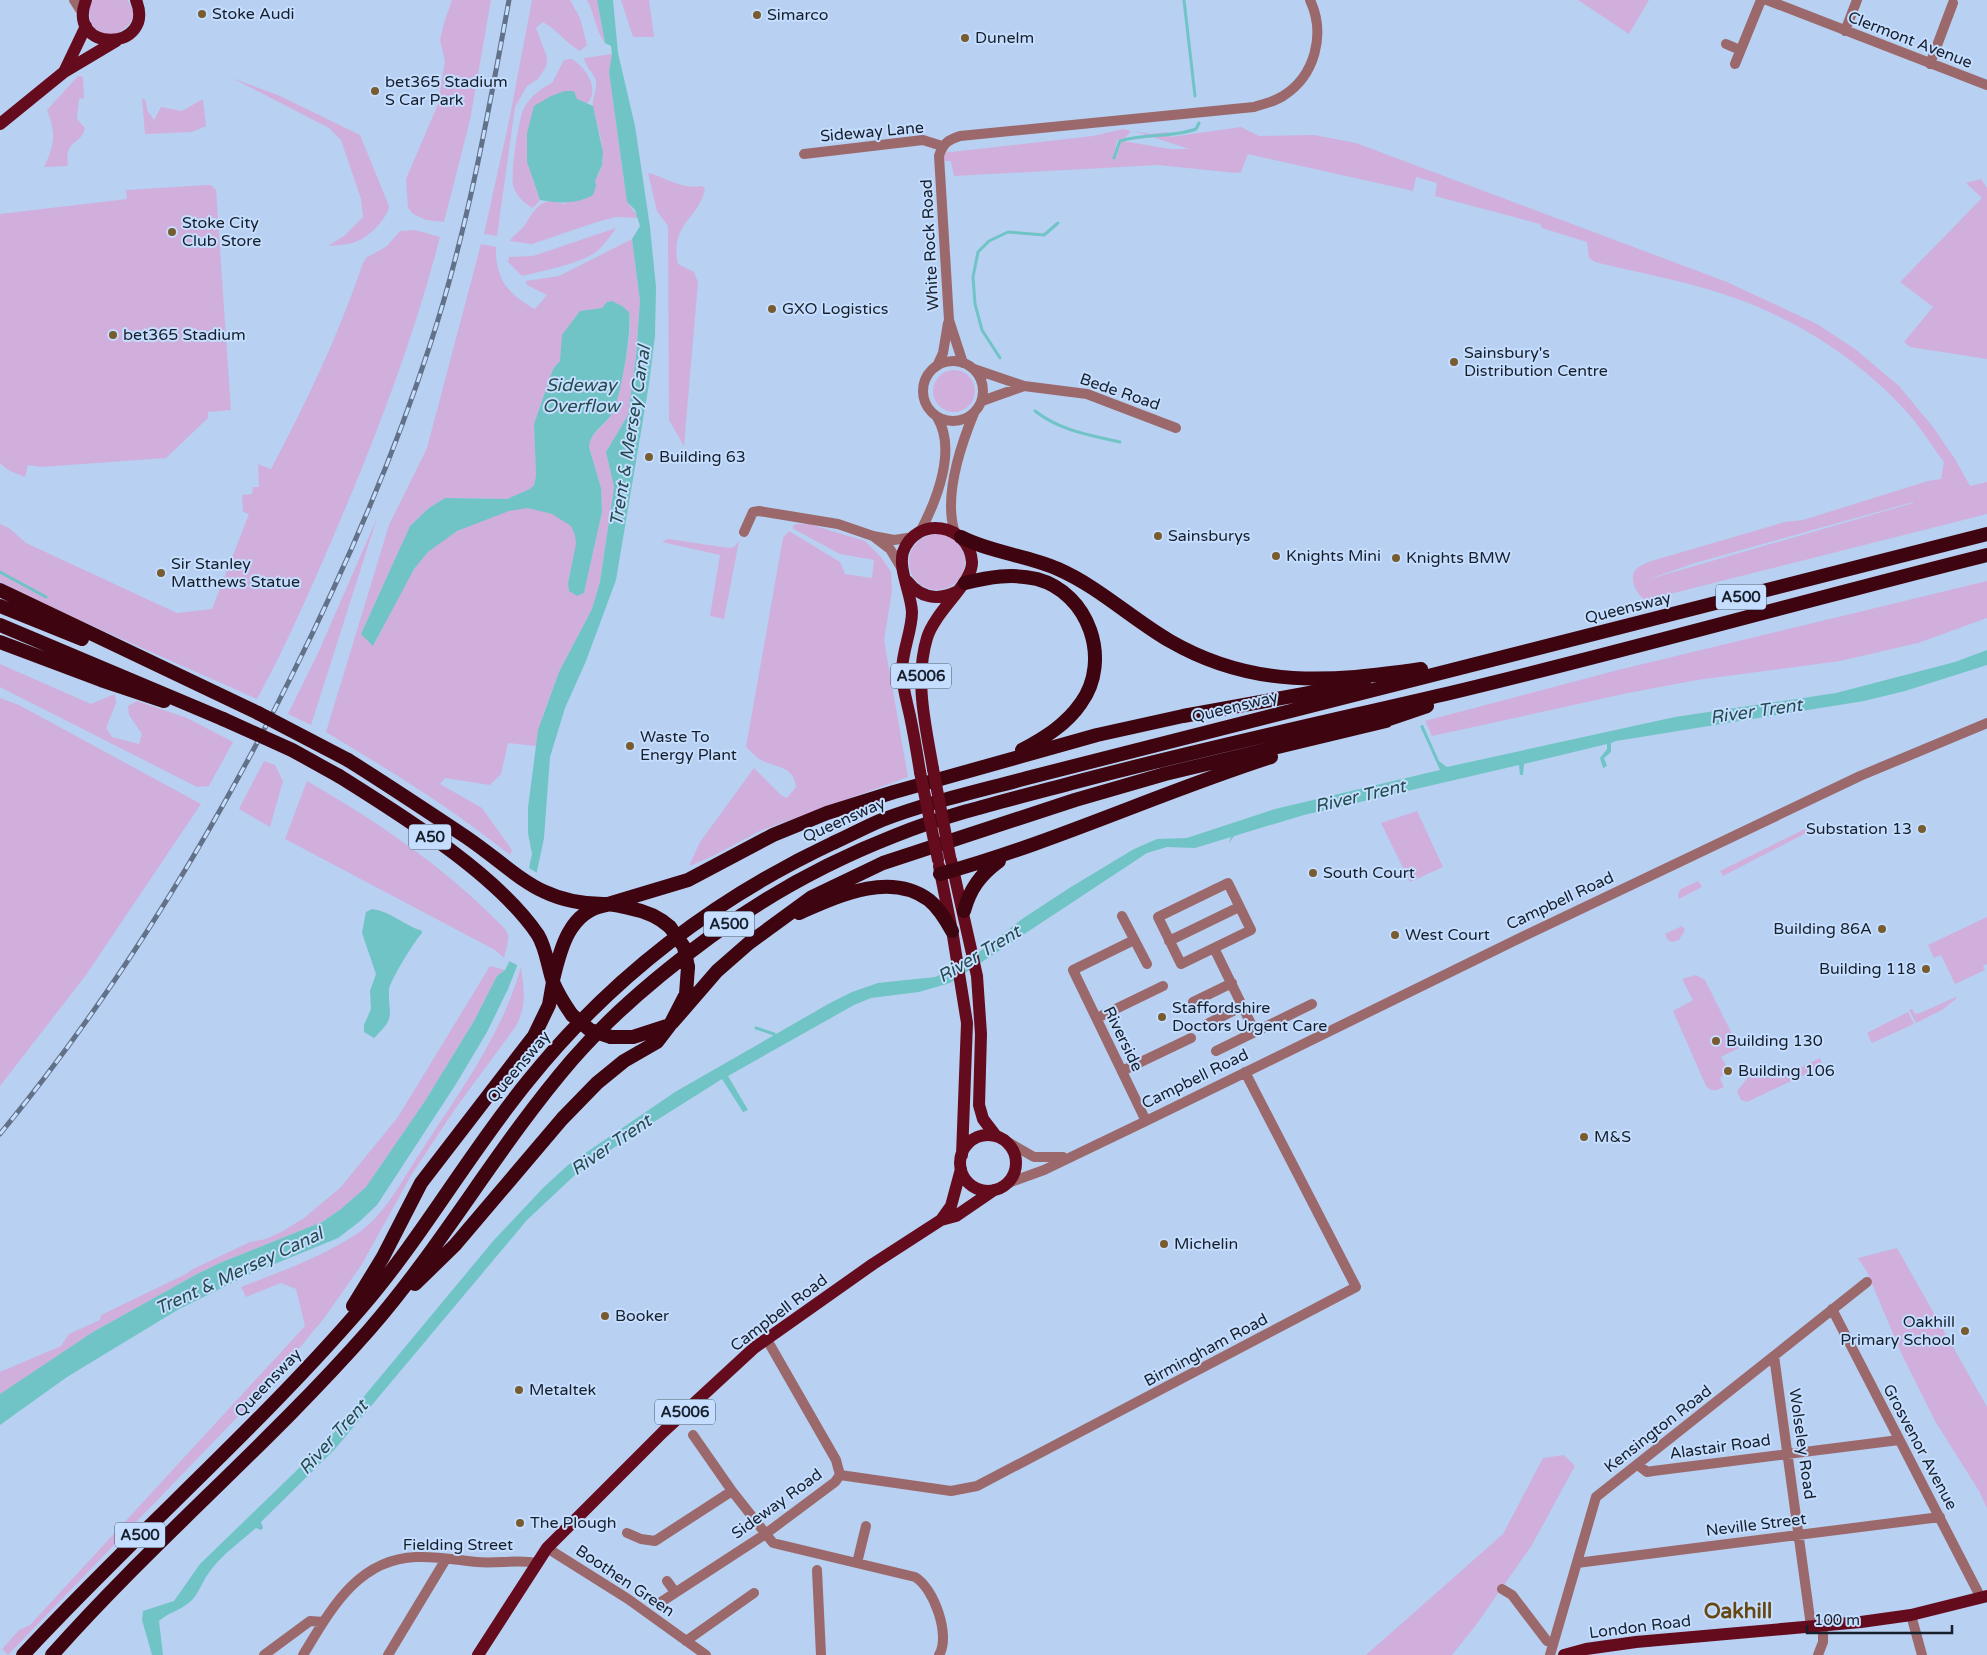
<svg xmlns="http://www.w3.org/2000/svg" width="1987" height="1655" font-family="'Varela Round',sans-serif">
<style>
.green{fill:#d0afdd;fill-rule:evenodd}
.water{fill:#70c4c5}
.pier{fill:#b8d0f1}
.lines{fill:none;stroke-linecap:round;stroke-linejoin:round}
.stream{stroke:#70c4c5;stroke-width:3}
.minor{stroke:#9b696b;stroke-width:10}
.major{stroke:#650b1e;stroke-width:12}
.highway{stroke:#3e0510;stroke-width:14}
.rail-casing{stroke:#627187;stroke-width:5}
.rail{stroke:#c5ddfe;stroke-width:3;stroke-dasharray:9;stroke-linecap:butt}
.major-bridge{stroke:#650b1e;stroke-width:12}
.highway-bridge{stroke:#3e0510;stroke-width:14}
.poi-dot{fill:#785b2f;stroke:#c5ddfe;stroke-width:2}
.labels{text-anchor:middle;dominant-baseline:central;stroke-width:4;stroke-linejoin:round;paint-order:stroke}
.shield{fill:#c5ddfe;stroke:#4b586a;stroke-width:1}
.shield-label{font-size:15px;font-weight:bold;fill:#171f2b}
.poi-label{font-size:16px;fill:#171f2b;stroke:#c5ddfe;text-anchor:start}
.street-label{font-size:16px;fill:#171f2b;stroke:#c5ddfe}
.water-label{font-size:18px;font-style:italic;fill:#244c4c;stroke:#c5ddfe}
.district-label{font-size:21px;font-weight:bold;fill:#674811;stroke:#c5ddfe}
</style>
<rect width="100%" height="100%" fill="#b8d0f1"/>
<!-- green -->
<path class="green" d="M93,0h34c15,19 -1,29 -17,37 -14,-7 -21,-9 -20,-26 0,-5 0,-7 3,-11z
M452,0h39l-21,120 -26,102 -18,-2 -13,-6 -5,-6 -2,-29 32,-75 7,-43 -5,-21 4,-17z
M532,0h38l10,18 7,27 -7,6c-14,-8 -23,-21 -37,-29l-7,6 11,29 -1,10 -8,12 -11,7 -12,21 -18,129 -13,-2 25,-113z
M587,0h10l8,43c-10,-13 -10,-29 -18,-43z
M621,0h28l5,37h-21z
M1578,0h71l-20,34z
M612,54l-3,18 18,130 12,16 -23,-1 -19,5 -65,22 -22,-3c4,-8 12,-10 16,-18 10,-16 17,-27 38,-19 9,-7 25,-15 31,-24 16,-22 3,-48 -2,-72 -2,-10 6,-20 2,-30 -4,-8 -9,-11 -11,-20z
M572,59c15,10 28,30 15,45l-10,-5 -50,63 13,38 -7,8c-9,-4 -18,-14 -20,-23 -2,-13 5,-65 11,-77 6,-11 17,-20 28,-25l12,-23z
M78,76l5,1 1,21 -5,1 -2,20 8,9c-4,18 -21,10 -17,38l-24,1c11,-23 12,-34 3,-57z
M232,78l48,18 80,39 29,71c-2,14 -23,34 -37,37 -7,2 -16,2 -24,3l16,-10 19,-19 -2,-18 -20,-59 -12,-12z
M142,98l4,3 1,9 7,10 7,-13 21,4 21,-12 3,27 -14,6 -47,2z
M1241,127l18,9 55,-1 42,8 371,139 90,42 38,25 44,37 34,41 22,32 15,27 17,-4v32l-341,86c-9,-4 -19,-23 -9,-32 3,-2 8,-4 11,-6l137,-40 18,-2 125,-39 13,-2 3,-17c-13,-17 -25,-37 -39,-52 -50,-54 -115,-95 -185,-117 -41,-13 -84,-21 -125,-31l-6,-4 -2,-16 -45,-14 -2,-4 -105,-28 2,-13 -21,-6 -3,14 -165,-37 -7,18 -5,1 -78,-8 -204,11 -3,-15h-6l-4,-11 10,2 142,-16 30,-7 8,2 -7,8 -7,1 -3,17 2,1 6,-17 48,8h19l-55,-18 17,3 17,-2 2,5zM1913,502v1l-267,77 49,-17z
M648,173c18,4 33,17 53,13l4,2c-5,31 -36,35 -27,76l16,8 4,10 -14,164 -15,-26 -1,-194 -11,-15z
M1981,179l6,9v171l-77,-12 -6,-5 29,-35 -33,-25 82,-84 -16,-15z
M206,185h5l5,5 15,220 -23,2v6l-42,40 -125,9 -13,-2 -3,12 -17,-7 -8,-7v-249l127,-15 -1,-9z
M616,228c-6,9 -12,17 -20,24 -17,12 -54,19 -74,24l-14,-14 1,-5 24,-1z
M415,230l25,7c-25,97 -61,192 -100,284 -26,61 -52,121 -83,178l-212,-94 -45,-23v-58l9,4 17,15 151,70 35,-4 37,-95 -6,-2 -1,-17 10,-1 1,-7h6l-1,-23 13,5c35,-66 68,-135 92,-206l3,-5 21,-12 13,-15z
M632,239l8,62 -4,56 -8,58 -22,37 8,35 -14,95 -8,27 -33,63 -16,43 -7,31 -28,-3 -7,31 -11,11 -45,-7 -5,6 42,24 30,42 -2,5c-57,-46 -121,-85 -184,-123l63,-207 38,-77 54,-204 15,3c-1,32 12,47 39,62l12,-14 -20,-10 -1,-4 33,-5zM611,301c9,4 14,6 18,14 5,11 -10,86 -17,98 -7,14 -21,17 -23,34l12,41 1,24 -18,81 -16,-10c2,-15 13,-38 6,-53 -8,-14 -37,-23 -51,-22 -20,1 -73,24 -88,37 -29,26 -43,67 -61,100l-13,-11 49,-108 19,-18 16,-10 62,1 24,-10 3,-4 2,-9 -2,-52 19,-55 7,-8 3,-26 17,-24 22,-3 5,-6z
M933 391a21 21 0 1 1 42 0a21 21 0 1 1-42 0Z
M377,518l-66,207 -23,-11 31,-63z
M795,524h14l56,17 16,16 10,15 1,19 -8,49 24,137 -148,54 -47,25 -24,10 11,-24 54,-74 27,27 6,3 9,-11c-2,-21 -19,-19 -35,-27 -5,-2 -10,-9 -15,-13l37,-209 6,-7 51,31 5,12 27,4 2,-18 -34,-6 -48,-26z
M909 562a28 28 0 1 1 56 0a28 28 0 1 1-56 0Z
M668,539l61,9 5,-1 5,-6 -15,78 -14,-3 10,-61 -58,-13z
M1987,581v37l-69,25 -78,18 -143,19 -69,13 -196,43 -7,-15 193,-51z
M0,664l91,40 24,-10 1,9 -10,25 6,9 27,7 3,-10 -13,-19 -1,-9 9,-5 50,17 46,24 -24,44 -12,1 -197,-100z
M0,698l19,7 182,99 -115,171 -86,111z
M264,761l11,4 8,16 -13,46 -31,-18z
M307,781c66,38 130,81 184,134 5,6 16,13 17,21 1,6 -3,16 -4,22l-9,-8 -210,-111z
M1417,811l26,56 -33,15 -29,-59z
M1813,825l3,3 -93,48 -3,-5z
M1698,881l4,6 -23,12 -1,-5 3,-5z
M1987,917v47l-4,2 2,4 -30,14 -14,-29 -7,3 -6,-13z
M1682,926l3,4 -6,10 -7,2 -4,-2 -3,-6z
M490,966l15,4 -8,6 -23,45 -49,80 -59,86 -25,22 -19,13 -100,40 -25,12 -104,58 -93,62v-22l61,-26 8,-12 31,-14 1,-5 87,-42 3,-3 59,-28 16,-3 17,-8 21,-13 36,-30 58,-71z
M521,967c3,22 6,39 -5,59l-61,83 -43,65 -50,90 -37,53 -52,63 -265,275 -6,-6 17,-19 11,-5 275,-299 -9,-37 -15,-6 -35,14 -5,-10c41,-16 84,-31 120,-56 25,-19 40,-49 57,-75 39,-61 83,-118 103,-189z
M1696,975l9,5 34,68 -18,9 6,10 -3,2 1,3 -5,7 4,8c-7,3 -12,6 -18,-1l-33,-75 20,-11 -11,-21z
M1956,997l1,1 -15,12 -26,13 -7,-13 3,-1 3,5 5,-1z
M1908,1012l6,12 -42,19 -5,-10z
M1820,1058l3,8 -76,36 -6,-2 -4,-9 18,-22 24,9z
M1897,1248l90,159v101l-8,-17 -44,-70 -32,-64 -36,-85 -9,-14z
M1564,1455l11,11 -43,79 -56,80 -24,30h-86l137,-121 40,-76z"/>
<!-- water -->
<path class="water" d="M597,0h16l5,53 17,73 15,101 6,60 -1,49 -6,48 -33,196 -30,81 -21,47 -15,49 -6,81 -27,128 -9,23 -21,43 -31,52 -79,121 -18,17 -21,16 -88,36 -71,35 -112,68 -67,48v-31l93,-62 104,-58 25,-12 100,-40 19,-13 25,-22 59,-86 49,-80 23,-45 8,-6 4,-8 23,-108 -4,-21v-25l10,-78 21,-58 33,-63 8,-27 14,-95 -8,-35 22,-37 8,-58 4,-56 -8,-62 8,-13 -5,-16 -8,-8 -18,-130 3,-18 -1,-8 -6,-3z
M565,91h9l3,8 16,7 10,46 -1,13 -7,16 1,5 -3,9c-18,10 -34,8 -53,5l-13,-38v-29l7,-27 17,-10z
M612,301l10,5 7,6c3,19 -8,83 -16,100 -8,14 -22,18 -24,35l12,41 1,24 -18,81 -7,3 -8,-5 -1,-8 8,-39 -1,-9 -4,-9 -19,-12 -12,-3 -13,-3 -18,3 -52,20 -29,21 -14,17 -41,77 -12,-12 49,-108 19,-18 16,-10 62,1 23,-10 4,-4 2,-9 -2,-52 19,-55 7,-8 2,-26 18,-24 22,-3 5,-6z
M1987,650v15l-82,26 -41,10 -248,40 -5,2v9l-7,6 3,8 -4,2 -3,-10 7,-9v-5l-83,20 -1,11h-3l-1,-10 -215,50 -70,21 -5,7 2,-6 -36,11 -28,-1 -20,6 -197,130 -31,9 -48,6 -17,7 -126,71 20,34 -5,2 -21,-33 -100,63 -45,31 -50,47 -192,229 -74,73 2,6 -2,2 -5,-2c-16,14 -36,28 -48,46 -6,8 -9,19 -16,26 -10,10 -23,12 -33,21l4,34h-11l-10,-35 1,-9 31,-10 26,-37 127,-123 167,-201 49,-52 25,-23 107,-73 155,-89 22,-11 26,-9 57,-6 11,-5 39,-24 37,-29 49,-32 63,-38 23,-10 30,-1 88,-29 165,-39 -20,-44 3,-1 16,36 8,6 228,-50 161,-24 119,-31z
M372,909c20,3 32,16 50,22v2c-7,7 -33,49 -33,57 -1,26 8,26 -15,48l-10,-6v-7l7,-16 -1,-18 6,-17 -14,-41 4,-21z"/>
<!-- pier -->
<path class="pier" d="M527,867l12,7 -20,92 -12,-6z"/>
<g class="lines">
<!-- stream -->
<path class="stream" d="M1184,0l11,96
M1114,158l6,-17c24,-8 52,-3 76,-12l3,-6
M1000,358l-18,-28 -7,-26 -2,-27 5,-25 11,-11 19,-9 36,3 14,-12
M1035,411c26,20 54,24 85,31
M0,572l46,25
M756,1028l18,6"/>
<!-- minor -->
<path class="minor" d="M74,0l9,14
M1767,0l220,85
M1845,31l12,-31
M1726,44l14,6
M1735,64l26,-64
M1930,64l23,-61
M804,154l119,-14 19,6
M923 391a30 30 0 1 1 60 0a30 30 0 1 1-60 0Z
M963,363l-14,-43 -10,-164c4,-13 9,-16 21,-20l294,-29c9,-3 20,-5 29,-11 32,-20 43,-62 27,-96
M937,366l6,-13 5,-30
M974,369l50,17 63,8 89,34
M982,401l42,-15
M744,532l9,-20 6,-1 79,13 35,12
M920,532c17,-32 37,-83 17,-115
M955,533c-12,-36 5,-86 19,-120
M902,569l-12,-20 -17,-13 21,4 20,-3
M1228,883l23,47 -70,34 -23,-47z
M1122,916l25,48
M1134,940l-61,30 73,151
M1169,941l70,-34
M1214,948l41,84
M1193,1002l39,-19
M1097,1018l66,-32
M1205,1025l38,-19
M1216,1051l96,-47
M1122,1071l69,-33
M1006,1141l28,16h29
M1008,1183l36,-13 102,-49 376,-184 338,-161 127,-53
M1832,1309l149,289
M1774,1356l37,270
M693,1435l39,56 41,52 142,34c19,11 36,59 24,78
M1638,1465l9,7 6,-1 246,-31
M840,1475l111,16 26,-5 379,-199 -111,-215
M627,1533l14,6 14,2 77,-50
M547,1548l81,51 78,56
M857,1563l9,-37
M1577,1563l363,-46
M817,1570l4,85
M667,1581l8,11
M1502,1589l10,6 35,46 6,1
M661,1602l103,-67 71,-53 5,-7 -4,-15 -70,-122
M1911,1615l11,40
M686,1641l68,-48
M264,1655l46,-34 13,1
M303,1655c27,-44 54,-96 113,-98 20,-1 41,3 61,5 20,2 40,-3 60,1
M388,1655l58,-96
M1550,1655l46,-158 271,-215
M1818,1655l5,-13v-15"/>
<!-- major -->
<path class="major" d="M86,0c-21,54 71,52 50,0
M64,72l22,-46
M0,124l64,-52 52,-31
M907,581c13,17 30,20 49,11
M920,772c-3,-19 -6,-37 -10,-56 -3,-14 -8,-30 -8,-45 0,-20 10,-40 10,-59 -1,-19 -14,-43 -9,-60 13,-37 66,-29 69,10 1,21 -37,49 -45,76 -13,43 -1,89 6,131
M951,860l26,116 4,58 -2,71 4,14 13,17
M939,866l14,70 14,87 -5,132
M960 1163a28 28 0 1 1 56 0a28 28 0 1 1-56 0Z
M941,1220l10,-14 10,-37
M478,1655l69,-107 116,-116 91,-84 119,-84 68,-44 15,-4 38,-26
M1564,1655l22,-6 50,-7 225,-20 50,-7 76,-19"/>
<!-- highway -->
<path class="highway" d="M961,537c31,16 66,18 97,32 41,18 74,50 112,72 83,48 161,41 251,28
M965,583c24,-6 47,-10 72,-4 52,14 75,81 44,124 -15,22 -37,35 -59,47
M0,590l258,123
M0,606l82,33
M0,625l223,94
M0,642l101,38 63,21
M1377,723l50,-17
M348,760c40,25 79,51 118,77 50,34 73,68 140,67
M339,776c62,39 158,98 199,159 8,13 10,32 15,47 5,12 12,23 19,33
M940,874c113,-31 219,-81 331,-117
M608,904l80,-24 85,-45 54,-22 67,-21 203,-57 86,-19 181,-33
M964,911c6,-22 16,-36 35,-50
M799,913c39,-17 91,-42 130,-13 10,8 17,20 23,31
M553,980c7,-30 16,-69 53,-75 6,-2 16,2 23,3 16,3 29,8 41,19
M672,1023l45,-52 32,-28 63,-46 71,-34 192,-63 90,-26 221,-53
M611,1037h22l37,-12 16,-31 2,-27
M415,1284l40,-39 107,-126 35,-36 27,-22 33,-19 13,-17
M353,1306l30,-49 38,-74 113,-147 15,-31 4,-23
M23,1655c110,-119 233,-225 339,-348 61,-71 107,-154 166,-226 82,-102 186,-182 305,-238 16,-7 32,-16 49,-23 47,-18 97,-29 145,-42l960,-244
M52,1655c100,-113 217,-211 317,-325 74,-85 129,-184 203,-270 40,-46 89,-87 138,-123 56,-41 120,-76 184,-101 57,-23 118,-37 178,-53 124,-33 249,-60 374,-89 181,-43 360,-94 541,-139"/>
<defs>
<path id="rail" d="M0,1134c115,-140 210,-295 291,-457 54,-108 102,-218 139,-332 37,-112 58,-230 79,-345"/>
</defs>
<!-- rail casing -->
<use href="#rail" class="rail-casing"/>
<!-- rail -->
<use href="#rail" class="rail"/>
<!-- major-bridge -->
<path class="major-bridge" d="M933,769l17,88
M920,772l18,88"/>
<!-- highway-bridge -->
<path class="highway-bridge" d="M258,713l90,47
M223,719l69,31 47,26
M670,927l14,20 4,20
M572,1015l18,15 21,7"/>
</g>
<!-- markers -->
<g class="poi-dot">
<circle cx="202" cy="14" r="5"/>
<circle cx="757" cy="15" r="5"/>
<circle cx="965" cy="38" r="5"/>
<circle cx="375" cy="91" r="5"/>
<circle cx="172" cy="232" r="5"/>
<circle cx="772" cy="309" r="5"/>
<circle cx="113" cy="335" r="5"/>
<circle cx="1454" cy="362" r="5"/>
<circle cx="649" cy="457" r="5"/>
<circle cx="1158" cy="536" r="5"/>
<circle cx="1276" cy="556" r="5"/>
<circle cx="1396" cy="558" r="5"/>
<circle cx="161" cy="573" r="5"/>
<circle cx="630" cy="746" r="5"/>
<circle cx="1922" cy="829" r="5"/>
<circle cx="1313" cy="873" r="5"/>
<circle cx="1882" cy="929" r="5"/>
<circle cx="1395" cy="935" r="5"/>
<circle cx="1926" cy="969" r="5"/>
<circle cx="1162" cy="1017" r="5"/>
<circle cx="1716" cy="1041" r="5"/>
<circle cx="1728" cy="1071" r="5"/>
<circle cx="1584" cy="1137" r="5"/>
<circle cx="1164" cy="1244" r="5"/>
<circle cx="605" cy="1316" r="5"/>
<circle cx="1965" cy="1331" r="5"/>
<circle cx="519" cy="1390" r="5"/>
<circle cx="520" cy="1523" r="5"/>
</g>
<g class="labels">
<!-- shield labels -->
<g class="shield">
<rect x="1716" y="584.5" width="50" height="25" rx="4"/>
<rect x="891" y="663.5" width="60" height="25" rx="4"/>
<rect x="409" y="824.5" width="42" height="25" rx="4"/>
<rect x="704" y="911.5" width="50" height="25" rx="4"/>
<rect x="655" y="1399.5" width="60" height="25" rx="4"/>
<rect x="115" y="1522.5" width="50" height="25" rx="4"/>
</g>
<g class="shield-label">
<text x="1741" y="597">A500</text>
<text x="921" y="676">A5006</text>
<text x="430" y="837">A50</text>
<text x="729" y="924">A500</text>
<text x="685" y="1412">A5006</text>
<text x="140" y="1535">A500</text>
</g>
<!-- poi labels -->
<g class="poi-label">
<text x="212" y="14">Stoke Audi</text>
<text x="767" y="15">Simarco</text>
<text x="975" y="38">Dunelm</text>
<text x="385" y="82">bet365 Stadium<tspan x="385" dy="18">S Car Park</tspan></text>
<text x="182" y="223">Stoke City<tspan x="182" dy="18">Club Store</tspan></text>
<text x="782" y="309">GXO Logistics</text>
<text x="123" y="335">bet365 Stadium</text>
<text x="1464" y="353">Sainsbury's<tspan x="1464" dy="18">Distribution Centre</tspan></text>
<text x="659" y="457">Building 63</text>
<text x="1168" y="536">Sainsburys</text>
<text x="1286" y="556">Knights Mini</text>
<text x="1406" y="558">Knights BMW</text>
<text x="171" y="564">Sir Stanley<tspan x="171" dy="18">Matthews Statue</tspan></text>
<text x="640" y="737">Waste To<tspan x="640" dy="18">Energy Plant</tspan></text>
<text x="1912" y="829" text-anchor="end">Substation 13</text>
<text x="1323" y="873">South Court</text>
<text x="1872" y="929" text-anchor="end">Building 86A</text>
<text x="1405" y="935">West Court</text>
<text x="1916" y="969" text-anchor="end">Building 118</text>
<text x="1172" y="1008">Staffordshire<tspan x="1172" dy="18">Doctors Urgent Care</tspan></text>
<text x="1726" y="1041">Building 130</text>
<text x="1738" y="1071">Building 106</text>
<text x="1594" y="1137">M&amp;S</text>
<text x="1174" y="1244">Michelin</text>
<text x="615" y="1316">Booker</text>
<text x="1955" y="1322" text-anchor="end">Oakhill<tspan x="1955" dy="18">Primary School</tspan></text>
<text x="529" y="1390">Metaltek</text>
<text x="530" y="1523">The Plough</text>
</g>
<!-- street labels -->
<g class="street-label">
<text transform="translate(1910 40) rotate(21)">Clermont Avenue</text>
<text transform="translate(872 132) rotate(-5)">Sideway Lane</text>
<text transform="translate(930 245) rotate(-93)">White Rock Road</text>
<text transform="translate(1120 392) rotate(19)">Bede Road</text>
<text transform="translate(1628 608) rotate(-14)">Queensway</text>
<text transform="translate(1235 707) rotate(-14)">Queensway</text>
<text transform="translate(844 820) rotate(-24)">Queensway</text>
<text transform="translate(1560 901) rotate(-25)">Campbell Road</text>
<text transform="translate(1123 1039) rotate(64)">Riverside</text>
<text transform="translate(519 1067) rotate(-50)">Queensway</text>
<text transform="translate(1195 1079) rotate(-26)">Campbell Road</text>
<text transform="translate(779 1313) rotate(-37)">Campbell Road</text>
<text transform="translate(1206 1350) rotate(-28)">Birmingham Road</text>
<text transform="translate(268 1383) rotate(-46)">Queensway</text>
<text transform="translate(1658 1429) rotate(-38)">Kensington Road</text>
<text transform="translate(1802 1444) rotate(82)">Wolseley Road</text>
<text transform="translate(1720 1447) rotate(-8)">Alastair Road</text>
<text transform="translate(1920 1447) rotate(62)">Grosvenor Avenue</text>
<text transform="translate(777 1504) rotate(-36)">Sideway Road</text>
<text transform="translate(1756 1525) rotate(-7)">Neville Street</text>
<text x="458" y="1545">Fielding Street</text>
<text transform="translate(625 1581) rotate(34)">Boothen Green</text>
<text transform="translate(1640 1627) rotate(-7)">London Road</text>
</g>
<!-- water labels -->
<g class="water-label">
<text x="581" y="385">Sideway<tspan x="581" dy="21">Overflow</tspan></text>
<text transform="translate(630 436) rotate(-81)">Trent &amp; Mersey Canal</text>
<text transform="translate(1756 711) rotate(-8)">River Trent</text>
<text transform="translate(1360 796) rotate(-13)">River Trent</text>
<text transform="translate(979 954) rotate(-31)">River Trent</text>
<text transform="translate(611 1145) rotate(-34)">River Trent</text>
<text transform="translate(239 1271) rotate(-25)">Trent &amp; Mersey Canal</text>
<text transform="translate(333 1437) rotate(-48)">River Trent</text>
</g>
<!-- district labels -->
<g class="district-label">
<text x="1738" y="1611">Oakhill</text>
</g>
</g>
<!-- scale -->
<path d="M1807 1625v8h145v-8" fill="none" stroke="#171f2b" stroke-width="2.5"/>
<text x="1814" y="1625" font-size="15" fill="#171f2b" stroke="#c5ddfe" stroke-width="4" paint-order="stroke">100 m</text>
</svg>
